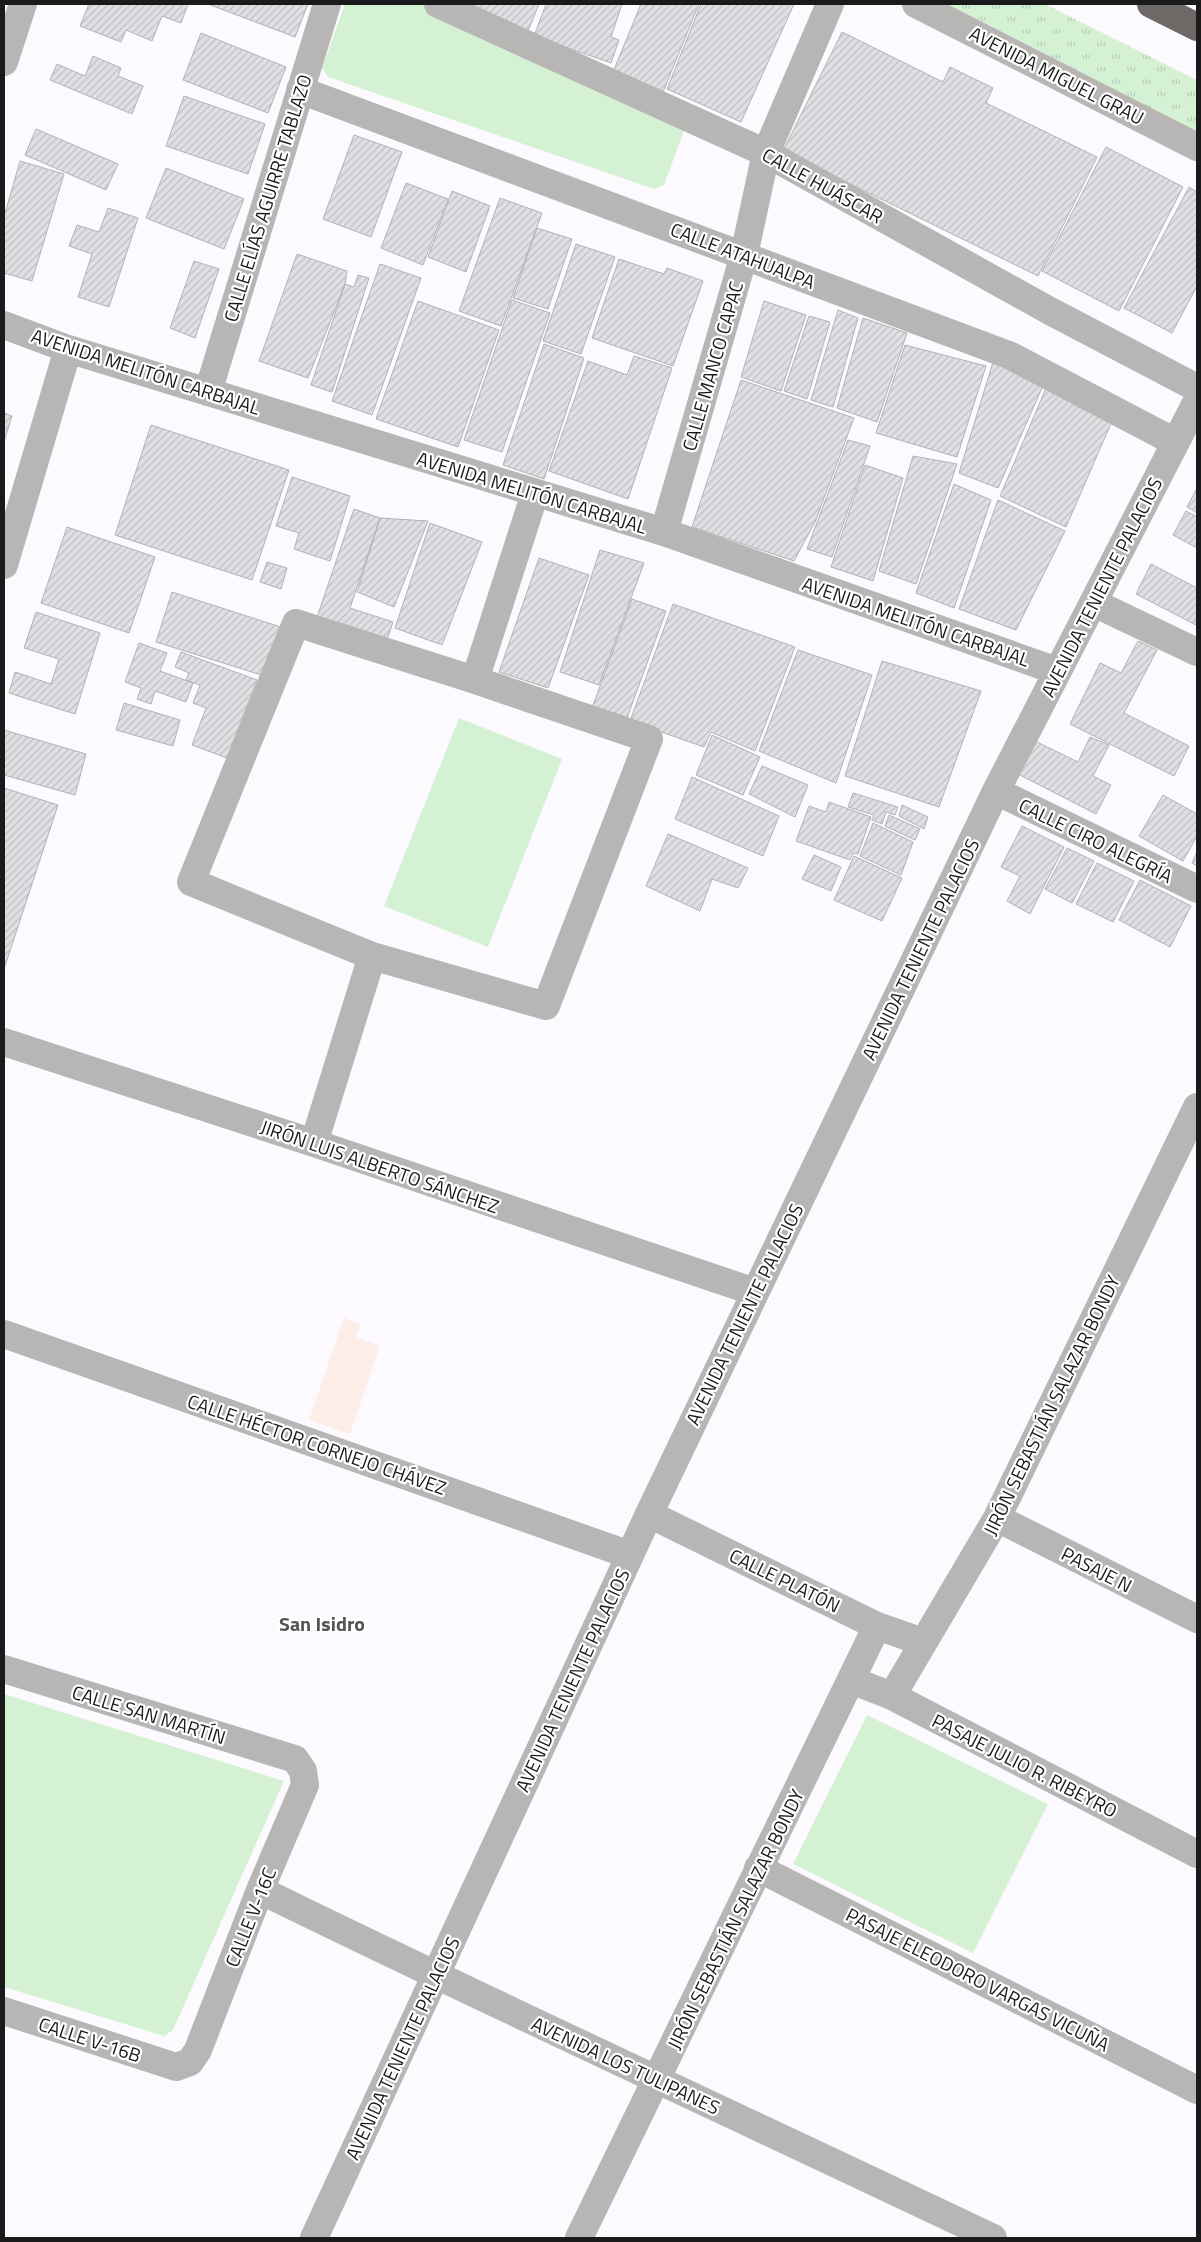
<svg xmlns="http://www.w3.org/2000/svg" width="1201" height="2242" font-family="'Titillium Web',sans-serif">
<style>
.education{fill:#fcede7}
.grass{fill:url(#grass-tufts)}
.park{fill:#d5f1d4}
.building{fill:url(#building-hatch);stroke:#b4b1b6}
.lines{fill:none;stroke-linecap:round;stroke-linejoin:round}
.minor{stroke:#b8b6b5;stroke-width:28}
.highway{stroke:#6c6966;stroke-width:28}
.labels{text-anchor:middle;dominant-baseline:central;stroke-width:4.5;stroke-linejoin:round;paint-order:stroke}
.street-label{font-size:19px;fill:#1b1a1b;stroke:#fff}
.neighbourhood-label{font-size:20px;font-weight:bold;fill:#555357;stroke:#fff}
</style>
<defs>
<pattern id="grass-tufts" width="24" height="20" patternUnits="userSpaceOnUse" patternTransform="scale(1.25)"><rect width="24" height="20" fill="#d5f1d4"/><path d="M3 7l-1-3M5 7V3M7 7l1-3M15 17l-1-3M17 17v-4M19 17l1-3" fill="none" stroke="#b6ceb5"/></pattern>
<pattern id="building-hatch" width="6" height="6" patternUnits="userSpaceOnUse" patternTransform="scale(1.25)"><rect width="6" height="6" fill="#e1dfe3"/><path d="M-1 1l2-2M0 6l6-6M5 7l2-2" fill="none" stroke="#c0bfc2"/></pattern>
</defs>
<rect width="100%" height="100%" fill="#fcfafe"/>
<!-- education -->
<path class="education" d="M344,1318l17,6 -5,14 24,8 -30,88 -41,-14z"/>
<!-- grass -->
<path class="grass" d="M931,4h114l152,76v56z"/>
<!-- park -->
<path class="park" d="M345,4h81l259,124 -21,57 -10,4 -326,-112 -6,-9z
M459,718l103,41 -74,188 -104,-41z
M4,1694l280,87 -111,249 -9,6 -160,-49z
M867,1715l181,89 -75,149 -180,-89z"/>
<!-- building -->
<path class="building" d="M89,4h99l-7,19 -19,-7 -10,25 -26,-11 -5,12 -41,-16z
M208,4h100l-13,33z
M475,4h64l-13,32 -55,-22z
M546,4h76l-11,33 8,3 -8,23 -77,-27z
M641,4h58l-36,88 -50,-20z
M701,4h93l-53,118 -74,-33z
M842,32l101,50 7,-15 43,21 -7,15 111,54 -59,119 -255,-125z
M201,33l85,34 -18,46 -85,-33z
M93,56l28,12 -3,8 25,10 -11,28 -82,-34 7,-16 28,12z
M184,96l81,28 -17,50 -82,-28z
M36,129l82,35 -12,26 -81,-35z
M354,135l48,17 -31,85 -48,-18z
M1106,147l77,40 -64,124 -77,-40z
M20,161l44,13 -32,107 -28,-8v-56z
M166,168l78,31 -20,50 -78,-31z
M406,183l42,16 -25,66 -42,-17z
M1189,187l8,5v94l-25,47 -48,-25z
M452,191l38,15 -24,66 -38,-15z
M500,198l42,15 -41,113 -42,-15z
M108,208l30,10 -29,89 -31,-10 14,-43 -23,-8 8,-21 22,7z
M537,228l35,11 -24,70 -35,-11z
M576,244l39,13 -34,97 -38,-13z
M297,254l50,17 -2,13 -37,94 -49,-17z
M619,259l45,15 3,-6 36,13 -30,85 -81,-28z
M194,261l25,8 -24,69 -25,-10z
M380,264l41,14 -49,137 -40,-14z
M358,275l11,3 -37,114 -21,-7 34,-101 9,3z
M512,300l38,13 -48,139 -38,-12z
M418,301l81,29 -41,117 -82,-28z
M764,301l42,14 -25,76 -40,-14z
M838,310l20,8 -25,89 -22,-7z
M809,316l21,6 -23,77 -23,-8z
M863,318l44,15 -30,89 -40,-14z
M544,344l40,14 -40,121 -41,-14z
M905,345l81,21 -29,91 -81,-24z
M634,356l38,12 -44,131 -79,-28 39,-110 39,14z
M993,362l52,19 -47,107 -39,-15z
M741,380l113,38 -39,104 -21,39 -102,-34z
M1049,381l67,31 -50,115 -66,-31z
M4,413l8,3 -8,26z
M151,425l138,45 -37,110 -137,-45z
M848,440l22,6 -38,111 -25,-8z
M913,456l44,8 -41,120 -37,-13z
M865,465l38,13 -30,103 -42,-14z
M292,477l58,19 -20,65 -36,-12 5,-16 -23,-7z
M954,484l37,16 -37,108 -38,-15z
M1197,488v25l-10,-6z
M998,500l67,31 -49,99 -57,-21z
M354,509l26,9 -30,90 43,14 -6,18 -70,-23z
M1186,511l11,6v31l-24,-13z
M380,518l48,3 -34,86 -37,-15z
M430,523l52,19 -40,103 -47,-17z
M67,527l88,30 -26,76 -88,-30z
M600,550l44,13 -45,122 -39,-13z
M539,558l50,17 -41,113 -49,-16z
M267,562l20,6 -6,21 -21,-7z
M1151,564l46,24 -1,37 -60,-31z
M172,592l115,37 -16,49 -115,-36z
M632,599l34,12 -39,107 -35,-10z
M673,604l122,43 -40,104 -44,-19 -7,15 -74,-26z
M36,612l64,21 -25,81 -66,-21 6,-21 36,12 8,-25 -35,-11z
M1138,641l19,9 -33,63 65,33 -15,30 -104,-52 30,-61 21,10z
M139,643l28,10 -7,18 33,12 -7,19 -31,-11 -4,13 -14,-5 4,-11 -16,-6z
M798,650l74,25 -36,108 -77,-32z
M181,652l76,28 -30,78 -35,-13 14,-37 -13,-5 7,-18 -14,-5 3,-7 -14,-6z
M882,661l99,30 -42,116 -94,-31z
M124,703l56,17 -7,26 -57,-16z
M4,730l82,24 -11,41 -71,-20z
M712,735l48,22 -17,38 -47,-20z
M1090,737l19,8 -16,31 18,9 -15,29 -78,-40 17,-33 43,21z
M762,766l46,19 -13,32 -46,-23z
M692,777l87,39 -16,40 -88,-37z
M4,788l54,17 -54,164z
M853,793l45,14 -3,8 -9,-3 -4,12 -10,-4 2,-5 -26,-8z
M1163,795l34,19v22l-14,25 -44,-25z
M829,802l42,15 -13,37 -5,-1 -3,7 -54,-19 13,-35 17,6z
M902,805l26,12 -4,12 -25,-13z
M889,815l31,14 -5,11 -30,-14z
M873,823l40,19 -12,33 -41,-19z
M1022,826l42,21 -34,67 -23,-13 13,-25 -19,-9z
M668,834l80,34 -10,20 -26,-9 -12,32 -54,-25z
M1067,848l27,13 -22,42 -27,-14z
M1197,852v14l-5,-3z
M814,855l27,12 -10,24 -29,-12z
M854,856l48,22 -20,43 -48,-21z
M1097,863l37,18 -21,41 -37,-18z
M1140,880l51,26 -21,41 -51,-27z"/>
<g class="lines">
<!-- minor -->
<path class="minor" d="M438,4l328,149 284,158 147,77
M916,4l281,143
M4,62l19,-58
M300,90l709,265 166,87
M4,325l64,24 596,183 393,139
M208,392l119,-388
M664,532l80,-277 22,-102 64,-149
M4,565l64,-216
M1094,603l103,49
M296,623l179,57 174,59 -103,267 -174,-50 -181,-74z
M475,680l60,-187
M996,791l201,98
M4,1042l310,101 441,149
M314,1143l58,-187
M4,1334l626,221
M649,1514l228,112 46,16
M997,1518l200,101
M4,1669l291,90 8,12 2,14 -45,105 -62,160 -8,12 -14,5 -172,-56
M851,1680l41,16 305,158
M892,1696l105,-178 200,-411
M758,1868l439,222
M260,1890c243,119 489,232 733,348
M314,2238l335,-724 347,-723 201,-390
M579,2238l298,-612"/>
<!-- highway -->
<path class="highway" d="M1151,4l46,23"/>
</g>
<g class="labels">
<!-- street labels -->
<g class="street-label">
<text transform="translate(1057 75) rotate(27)">AVENIDA MIGUEL GRAU</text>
<text transform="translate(823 185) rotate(29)">CALLE HUÁSCAR</text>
<text transform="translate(267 198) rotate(-73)">CALLE ELÍAS AGUIRRE TABLAZO</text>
<text transform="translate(743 255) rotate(21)">CALLE ATAHUALPA</text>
<text transform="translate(712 366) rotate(-74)">CALLE MANCO CAPAC</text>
<text transform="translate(146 371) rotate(18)">AVENIDA MELITÓN CARBAJAL</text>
<text transform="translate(532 492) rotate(17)">AVENIDA MELITÓN CARBAJAL</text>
<text transform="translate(1101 587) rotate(-63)">AVENIDA TENIENTE PALACIOS</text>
<text transform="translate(916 621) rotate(19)">AVENIDA MELITÓN CARBAJAL</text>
<text transform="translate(1096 840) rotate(26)">CALLE CIRO ALEGRÍA</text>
<text transform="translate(920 949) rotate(-64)">AVENIDA TENIENTE PALACIOS</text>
<text transform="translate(380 1166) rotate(19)">JIRÓN LUIS ALBERTO SÁNCHEZ</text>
<text transform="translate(744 1314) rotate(-64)">AVENIDA TENIENTE PALACIOS</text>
<text transform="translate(1051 1405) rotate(-64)">JIRÓN SEBASTIÁN SALAZAR BONDY</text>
<text transform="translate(317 1444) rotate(19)">CALLE HÉCTOR CORNEJO CHÁVEZ</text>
<text transform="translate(1097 1569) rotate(27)">PASAJE N</text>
<text transform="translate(785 1580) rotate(26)">CALLE PLATÓN</text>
<text transform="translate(572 1680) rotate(-65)">AVENIDA TENIENTE PALACIOS</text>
<text transform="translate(149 1714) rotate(17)">CALLE SAN MARTÍN</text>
<text transform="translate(1025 1765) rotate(27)">PASAJE JULIO R. RIBEYRO</text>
<text transform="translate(250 1917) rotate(-68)">CALLE V-16C</text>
<text transform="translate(735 1919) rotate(-64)">JIRÓN SEBASTIÁN SALAZAR BONDY</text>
<text transform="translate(978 1979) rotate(27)">PASAJE ELEODORO VARGAS VICUÑA</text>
<text transform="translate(90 2039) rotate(18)">CALLE V-16B</text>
<text transform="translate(402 2048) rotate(-65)">AVENIDA TENIENTE PALACIOS</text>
<text transform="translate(626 2065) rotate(25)">AVENIDA LOS TULIPANES</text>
</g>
<!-- neighbourhood labels -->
<g class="neighbourhood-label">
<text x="322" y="1623">San Isidro</text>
</g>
</g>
<!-- border -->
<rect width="1201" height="2242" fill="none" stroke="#1b1a1b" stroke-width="10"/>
</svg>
